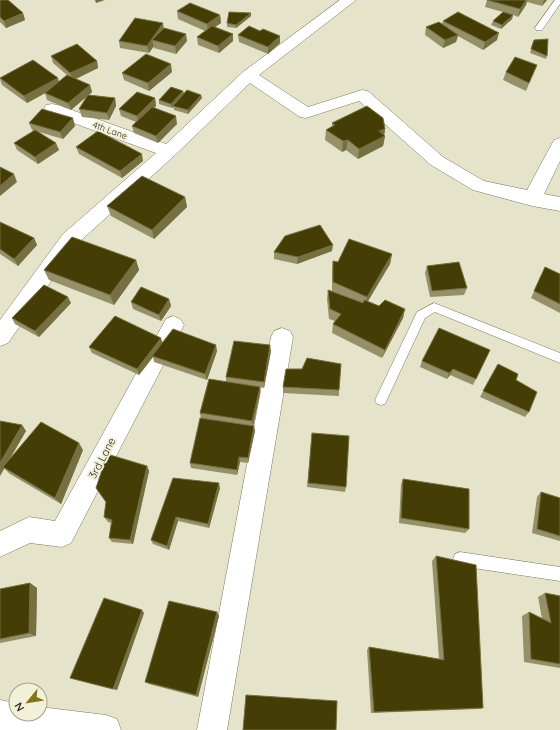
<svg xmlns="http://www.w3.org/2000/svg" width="560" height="730" font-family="Quicksand,sans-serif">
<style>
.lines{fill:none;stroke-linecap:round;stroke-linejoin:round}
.lane-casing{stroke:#7a7862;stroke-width:1}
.street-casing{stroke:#7a7862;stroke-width:1}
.lane{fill:#fff;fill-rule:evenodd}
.street{fill:#fff;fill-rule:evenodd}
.wall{fill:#959068}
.shaded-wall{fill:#756f41}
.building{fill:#443d06;stroke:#756f41}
.labels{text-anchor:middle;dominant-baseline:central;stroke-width:4;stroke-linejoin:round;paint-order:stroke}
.far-street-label{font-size:9px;fill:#2a2920;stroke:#f3f0d8}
.street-label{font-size:11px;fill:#2a2920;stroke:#f3f0d8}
</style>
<rect width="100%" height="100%" fill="#e6e3cb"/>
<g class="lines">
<defs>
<path id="lane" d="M555,0h5v4l-18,26h-6l-1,-2z
M434,303l126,50v10l-125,-51 -10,6 -40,86 -4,1 -4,-1 -2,-4 42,-88z
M460,552l100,15v14l-100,-15 -5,-2 -2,-5 2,-5z"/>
<path id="street" d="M340,0h16l-97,75 49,32 54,-17 6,1 75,66 41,24 43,9 27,-50 6,-2v23l-16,33 16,3v14l-28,-5 -59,-16 -42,-25 -72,-64 -53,17 -6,-1 -50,-34 -75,72 -98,89 -69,99 -8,3v-26l63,-86 93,-81 -110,-40 -2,-4 2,-4 6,-1 6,1 108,39 77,-72z
M173,316l7,3 4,6 -113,218 -9,4 -32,-4 -30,14v-26l29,-14 26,4 111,-202z
M282,328l8,3 3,6 -66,393h-30l74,-393 3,-6z
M0,700l16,3v11h24v-7l66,8 11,4 4,11h-121z"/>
</defs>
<!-- lane casing -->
<use href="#lane" class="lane-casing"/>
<!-- street casing -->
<use href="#street" class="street-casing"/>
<!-- lane -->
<use href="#lane" class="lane"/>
<!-- street -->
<use href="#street" class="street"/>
</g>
<!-- wall -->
<path class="wall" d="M0,0h10h-2l15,13 2,7 -19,8 -6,-6z
M487,0h60l-5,6 -15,-4 -1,3 -8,12 -7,-3 2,1 -1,4 -11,10 -10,-4 2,-4 10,-9 -18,-5z
M177,11l43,4 1,8 -6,4 18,14 -14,12 -21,-8 -1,-8 8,-6 -27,-12z
M251,13v3l-15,12 -9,-1v-4z
M443,21l54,19 -14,10 -25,-14 -2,6 -13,6 -18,-13 1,-8 16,-3z
M164,28l23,13 -11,13 -22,-6v-2l-5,7 -29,-5 -1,-7z
M238,35l42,8 -12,11 -29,-12z
M534,40l13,16 -1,3 -16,-6z
M51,56l46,5 1,7 -22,11 14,6 2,7 -3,3 26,3 1,8 -7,14 -27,-3 -3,-8 7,-12 -15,13 -24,-10 -2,-7 -18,10 -25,-18 -2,-6v-1l59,4 8,-7 -14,-12z
M172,72l-23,19 -25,-11 -2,-7z
M506,72h28l-8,19 -23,-11z
M183,91l1,3 17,1 1,3 -14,16 -14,-4 -1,-4 -1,2 -13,-4v-4z
M155,98l1,8 -2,2 23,16 -19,19 -24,-10 -2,-7 4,-4 -15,-6 -2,-7z
M29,123l46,3 -12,13 -24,-7 20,18 -21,14 -21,-14 -3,-7 20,-12 -2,-1z
M332,123l53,6 -1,6 1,1 -2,10 -25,13 -12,-9 -4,2 -17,-12 1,-10 6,-4z
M76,147l67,14 -21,17 -43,-24z
M185,197l2,10 -33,32 -43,-23 -4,-10z
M0,222l34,16 3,7 -19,21 -18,-12z
M332,251l-35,13 -23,-5v-7z
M392,254l-2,10 -22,37 11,5 26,3 -2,9 -21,40 -50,-25 1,-9 2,-3 -6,-2 -2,-20 1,-9 4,1v-20l1,-10 5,1z
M136,260l3,10 -25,35 -65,-25 -5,-10z
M427,266l40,22 -3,7 -34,2 -5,-24z
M545,267l15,7v39l-29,-15z
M169,299l2,7 -10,15 -28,-12 -2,-7z
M71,303l-32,34 -24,-13 -3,-6z
M162,343l55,8 -10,29 -53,-18 -1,-5 -14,18 -47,-22 -3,-6z
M490,350l-17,35 -23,-10 -3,4 -27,-12 2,-6z
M271,351l-7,37 -4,-1v6l-7,32 2,6 -7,32 -8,-1 -3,13 -46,-7 -1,-5 11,-45 -1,-5 26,-32v-4z
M498,364l18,16 13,32 -4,5 -45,-20z
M283,387l56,3v6l-56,-3z
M22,425l4,6 -18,30 75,-11 -22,54 -51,-30 -6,-6z
M312,433l34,54 -1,5 -38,-5z
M147,466l2,5 -16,73 -21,-2 -3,-4 2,-15 -3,-1 -4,-5 2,-15z
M173,478l47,10 -11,40 -31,-7 -9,29 -16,-6 -2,-4z
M403,479l66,50 -4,4 -66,-10 2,-39z
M541,492l19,6v43l-28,-8 5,-36z
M436,556l47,152 -6,1 -106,4 -4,-63 2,-3 70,12 -7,-98z
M30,583l7,5 -1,48 -36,7v-54z
M545,593l15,3v72l-36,-6 -2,-46 7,-4 13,7 -4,-22z
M144,613l-27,77 -47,-12z
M219,616l-21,81 -49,-13 -4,-2z"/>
<!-- shaded-wall -->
<path class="shaded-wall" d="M95,0h10l-9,3z
M526,0h1l-1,5 -8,12 2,-8z
M544,0h3l-5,6z
M23,13l2,7 -19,8 -2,-7z
M251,13v3l-15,12v-3z
M220,15l1,8 -13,9 -1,-8z
M513,15l-1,4 -11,10 1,-4z
M163,23l1,8 -12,9 2,6 -5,7 -2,-7z
M499,33l-2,7 -14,10 2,-8z
M186,34l1,7 -11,13 -1,-8z
M233,34v7l-14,12 -1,-7z
M458,35l-2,7 -13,6 2,-8z
M280,36v7l-12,11v-7z
M97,61l1,7 -25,12 -3,-7z
M171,64l1,8 -23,19 -1,-8z
M58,78l2,7 -33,18 -3,-7z
M90,85l2,7 -21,18 -3,-7z
M183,91l1,3 -12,14 -1,-4z
M201,95l1,3 -14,16v-4z
M115,98l1,8 -7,14 -2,-7z
M155,98l1,8 -18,17 -1,-7z
M176,116l1,8 -19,19 -2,-7z
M73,118l2,8 -12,13 -3,-7z
M385,129l-1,8 1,-1 -2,10 -25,13 1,-10 20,-18z
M348,140l-2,10 -4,2 1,-11z
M56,143l3,7 -21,14 -3,-7z
M142,154l1,7 -21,17 -2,-7z
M14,174l3,8 -17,14v-10z
M185,197l2,10 -33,32 -2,-9z
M34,238l3,7 -19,21 -4,-7z
M333,245l-1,6 -35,13 1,-7z
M392,254l-2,10 -25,42 2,-9z
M136,260l3,10 -25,35 -4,-10z
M68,297l3,6 -32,34 -4,-6z
M169,299l2,7 -10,15 -2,-6z
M405,309l-2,9 -21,40 3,-8z
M161,338l2,6 -11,12 1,1 -14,18 -2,-6z
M216,345l1,6 -10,29 -2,-6z
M270,345l1,6 -7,37v-6z
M453,369l-3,6 -3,4 2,-6z
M260,387v6l-7,34 -1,-6z
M22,425l4,6 -26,45v-13z
M254,426l1,5 -7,32v-5z
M79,443l4,7 -22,54 -6,-6z
M239,457l1,5 -3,13v-5z
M147,466l2,5 -16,73 -3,-4z
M219,483l1,5 -11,40 -1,-4z
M176,517l2,4 -9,29 -2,-4z
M30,583l7,5 -1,48 -7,-3z
M142,610l2,3 -27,77 -4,-1z
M217,612l2,4 -21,81 -2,-2z"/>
<!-- building -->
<path class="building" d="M0,0h8l15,13 -19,8 -4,-4z
M487,0h39l-6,9z
M190,3l30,12 -13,9 -30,-13z
M229,12l22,1 -15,12 -9,-2z
M458,12l41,21 -14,9 -42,-21z
M503,12l10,3 -11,10 -9,-4z
M135,18l28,5 -16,23 -28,-5z
M439,22l19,13 -13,5 -19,-13z
M212,26l21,8 -15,12 -21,-9z
M249,26l11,5 3,-2 17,7 -12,11 -30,-12z
M164,28l22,6 -11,12 -23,-6z
M548,39l-1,17 -16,-7 3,-9z
M77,44l20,17 -27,12 -19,-17z
M146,54l25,10 -23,19 -26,-10z
M515,57l22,8 -8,18 -23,-11z
M33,60l25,18 -34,18 -24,-18z
M67,75l23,10 -22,18 -23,-10z
M171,87l12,4 -12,13 -12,-4z
M187,90l14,5 -13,15 -15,-4z
M137,92l18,6 -18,18 -18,-7z
M88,95l27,3 -8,15 -28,-4z
M367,106l16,12 2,11 -6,2 6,5 -26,13 -11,-9 -5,1 -17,-11 9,-5 -3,-2z
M152,107l24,9 -20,20 -24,-10z
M42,109l31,9 -13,14 -31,-9z
M35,130l21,13 -21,14 -21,-14z
M98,131l44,23 -22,17 -44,-24z
M0,167l14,7 -14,12z
M142,176l43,21 -33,33 -45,-24z
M0,222l34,16 -20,21 -14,-10z
M320,225l13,20 -35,12 -24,-5 11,-16z
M72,237l64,23 -26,35 -66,-25z
M349,239l43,15 -25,43 -34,-15v-21l5,1z
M459,262l8,26 -35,3 -5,-25z
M545,267l15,7v30l-26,-13z
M44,285l24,12 -33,34 -23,-13z
M141,287l28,12 -10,16 -28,-13z
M328,290l35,13 1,-3 15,6 6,-6 20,9 -20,41 -52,-26 8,-10 -11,-5z
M115,316l46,22 -24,31 -48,-22z
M439,328l51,22 -14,29 -23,-10 -4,4 -27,-12z
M173,329l43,16 -11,29 -53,-18z
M234,341l36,4 -6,37 -38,-5z
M307,358l34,6 -2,26 -56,-3 3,-18h16z
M498,364l20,10 -2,6 21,12 -8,20 -46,-21z
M209,379l51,8 -8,34 -52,-8z
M200,418l54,8 -6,32 -9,-1 -2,13 -47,-7z
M0,421l22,4 -22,38z
M41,422l38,21 -24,55 -52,-31z
M312,433l37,3 -3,51 -38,-4z
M107,454l40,12 -17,74 -21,-2 3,-18 -8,-3 2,-15 -10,-14z
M173,478l46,5 -11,41 -32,-7 -9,29 -16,-6z
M403,479l66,10v40l-68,-11z
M541,492l19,6v38l-23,-7z
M436,556l40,9 7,143 -109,4 -5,-65 75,13z
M30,583l-1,50 -29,6v-50z
M545,593l15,3v68l-29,-5 -2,-47 22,11z
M104,598l38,12 -29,79 -43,-11z
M169,601l48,11 -21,83 -51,-13z
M246,695l91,6 -1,29h-93z"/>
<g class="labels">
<!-- far-street labels -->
<g class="far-street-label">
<text transform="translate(110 130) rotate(20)">4th Lane</text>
</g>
<!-- street labels -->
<g class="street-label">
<text transform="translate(102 458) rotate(-62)">3rd Lane</text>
</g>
</g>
<!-- north arrow -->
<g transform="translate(28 702) rotate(240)"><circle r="19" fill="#f3f0d8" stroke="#a3a08e"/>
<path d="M0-3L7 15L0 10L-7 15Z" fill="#817517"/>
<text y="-6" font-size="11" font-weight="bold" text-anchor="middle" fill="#2a2920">N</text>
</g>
</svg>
